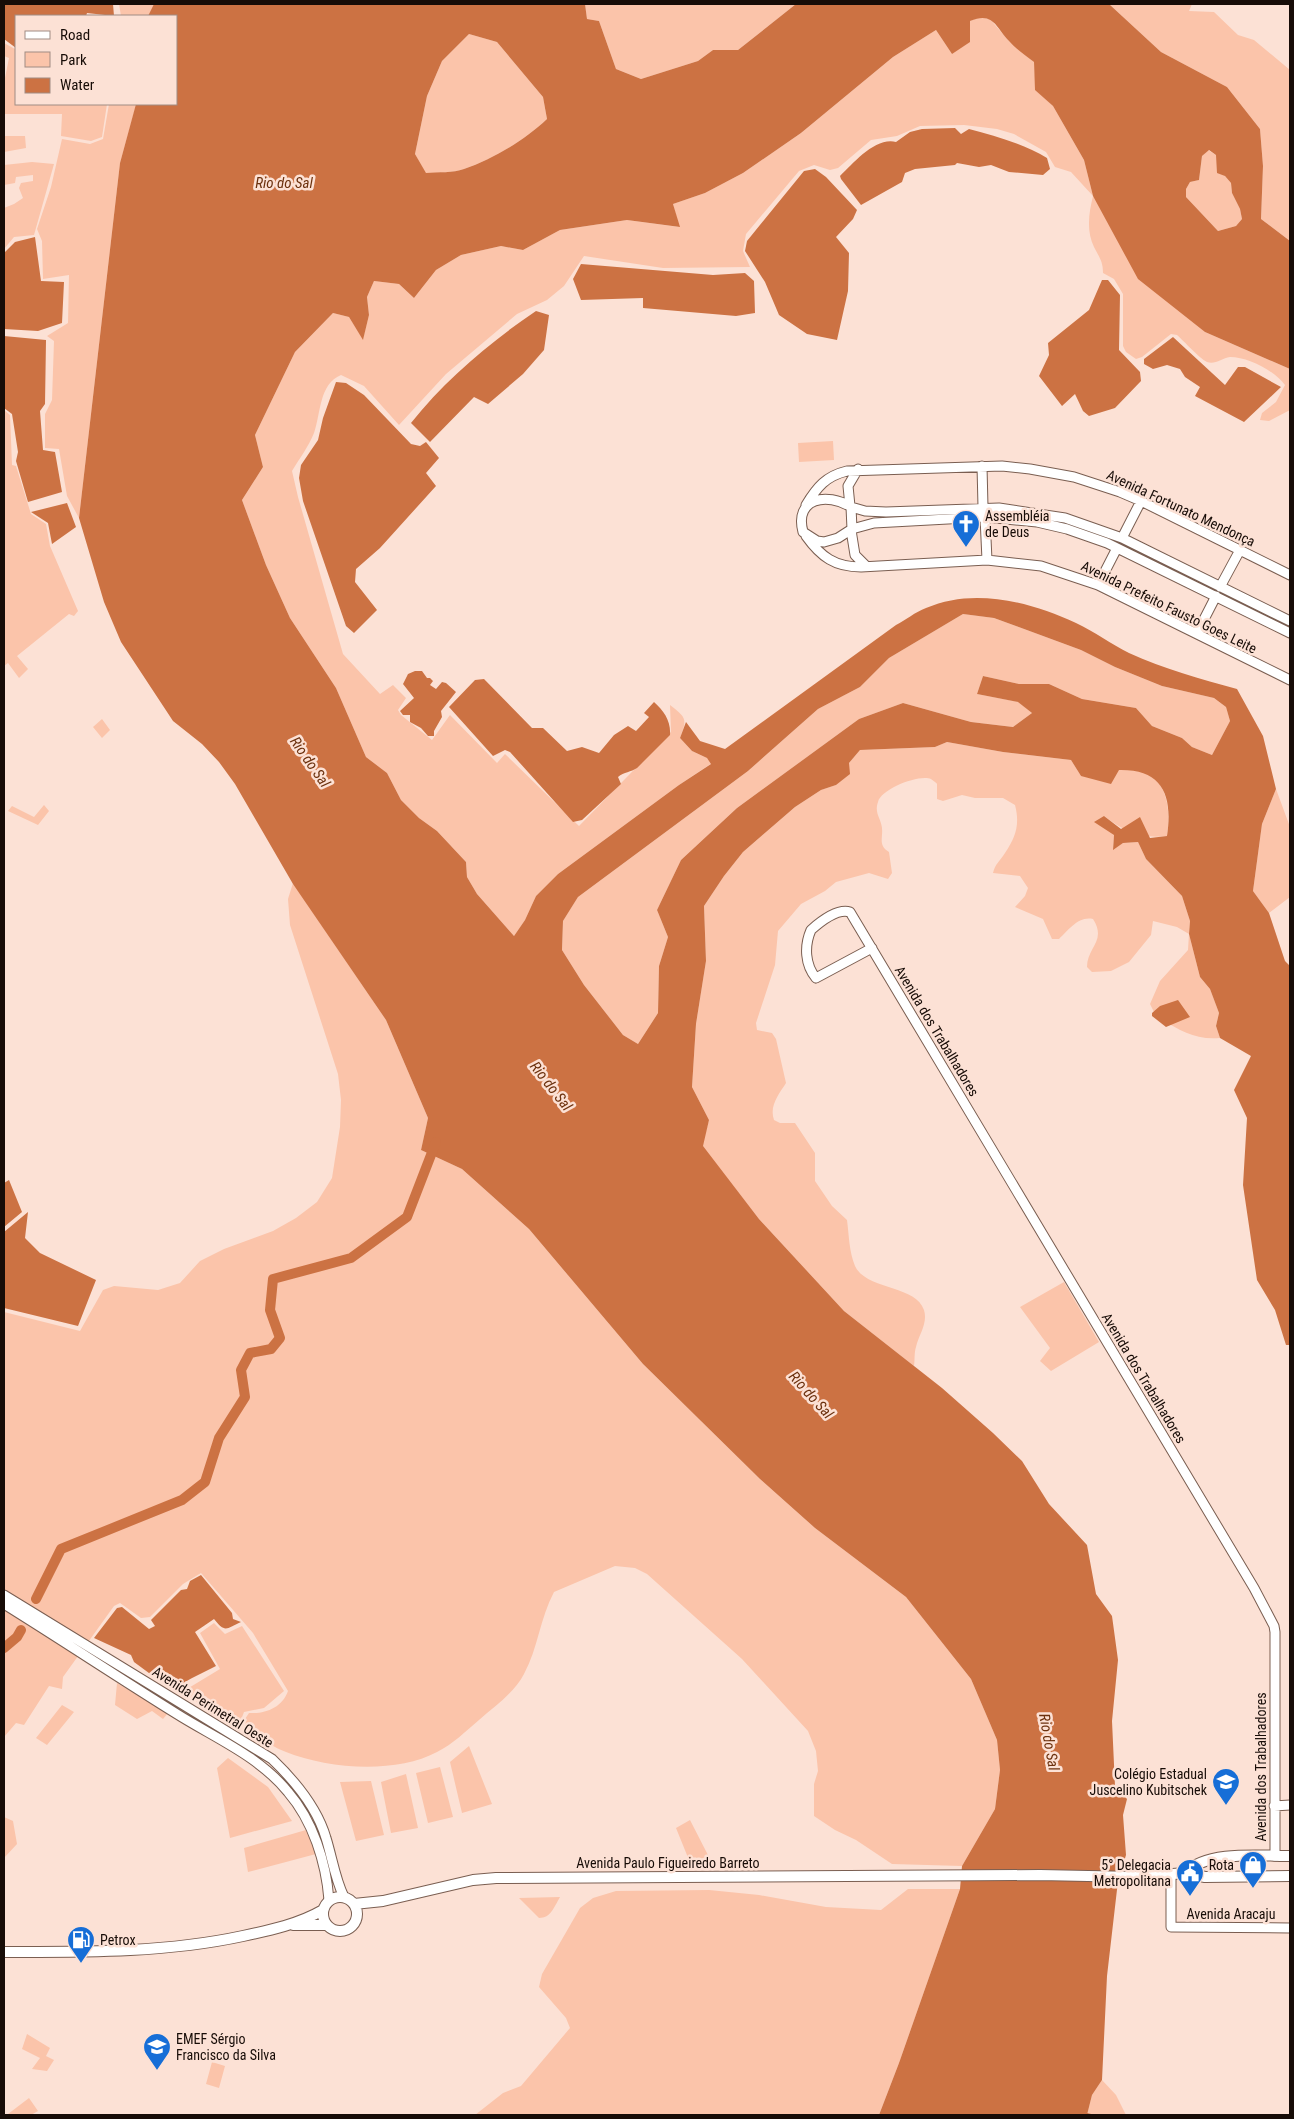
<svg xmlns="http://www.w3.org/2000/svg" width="1294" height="2119" font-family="'Roboto Condensed',sans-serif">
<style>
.green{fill:#fbc4aa}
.water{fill:#cc7243;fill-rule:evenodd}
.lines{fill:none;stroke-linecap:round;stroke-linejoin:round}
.stream{stroke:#cc7243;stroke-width:2}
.river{stroke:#cc7243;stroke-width:10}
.secondary-casing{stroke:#7a5e51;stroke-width:11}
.primary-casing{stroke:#7a5e51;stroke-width:12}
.secondary{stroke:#fff;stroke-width:9}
.primary{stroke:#fff;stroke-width:10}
.labels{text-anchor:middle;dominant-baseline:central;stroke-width:5;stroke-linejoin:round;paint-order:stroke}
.street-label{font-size:14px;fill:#170c07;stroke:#fce1d5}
.poi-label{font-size:14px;fill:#170c07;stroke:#fce1d5;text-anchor:start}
.water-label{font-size:15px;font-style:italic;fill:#6c310e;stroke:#fce1d5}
</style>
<rect width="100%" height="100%" fill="#fce1d5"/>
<!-- green -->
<path class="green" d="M119,4h35v1l-6,11h-27z
M585,4h211l-58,46h-25l-15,11 -57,18 -25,-10 -17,-48 -12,-2z
M1109,4h83l-3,7 25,1 24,23 16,5 36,30v171l-29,-22 2,-53 -3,-37 -33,-42 -66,-35z
M979,17l11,2 18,21 26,22 2,28 17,16 31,54 9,36 112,136 85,37v41l-21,11 -9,-1 2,-7 14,-11 9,-17c-10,-14 -37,-28 -55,-28 -8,1 -15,8 -23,5 -8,-4 -23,-21 -30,-27l-6,-1 -29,23 -6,2 -10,-7 -3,-6v-52l-9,-15 -11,-6c0,-12 -4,-16 -9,-26 -8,-16 -5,-35 -1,-51l-22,-24 -16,-5 -9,-15 -32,-18 -17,-5 -33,-4 -44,1 -23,10 -26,4 -33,28 -8,2 -16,-5 -15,6 -53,63 -3,17 7,16 -87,1 -79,-12 -20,30 -17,14 -30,14 -71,60 -47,51 -35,-39 -23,-11c-22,9 -20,38 -27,58 -5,13 -15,26 -22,38l6,26 45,157 37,40 13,-9 13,13 -8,12 3,5 31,25 18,-25 47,48 8,-9 74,72 92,-94 -1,-27c17,13 17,14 10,33l12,13 15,7 5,5 -33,22 -121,89 -22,22 -11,24 -11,16 -37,-42 -10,-17 -1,-15 -29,-31 -18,-13 -18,-18 -14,-27 -21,-16 -30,-69 -46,-70 -24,-53 -24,-65 21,-33 -8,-32 40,-83 38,-39 16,4 14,22 6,-24 -2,-18 7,-16 25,3 15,14 22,-28 25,-15 40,-9 22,4 37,-20 67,-10 52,7 -6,-23 32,-11 38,-20 58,-40 92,-76 43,-27 16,24 18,-33z
M469,34l28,8 46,55 4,22c-22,21 -54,40 -83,50 -11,4 -26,3 -38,5l-11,-20 12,-58 15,-35z
M4,43l11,6 1,55h91l-5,33 -11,4 -30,-5 1,-22h-58v-31l5,-25 -5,-2z
M109,104l27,1 -16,58 -41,355 -12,-22 -8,-47 -14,-1v-34l7,-14 2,-59 -7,-5 21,-13 1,-48 -26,4 -1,-38 -5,-12 14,-42 11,-48 28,5 13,-5z
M4,136h21l1,12 -22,4z
M1208,150l8,5 9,21 6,7 1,10 8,16 2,10 -6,7 -18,5 -32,-34v-8l4,-7 9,-2 3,-24z
M32,162l22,2 -20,71 -20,2 -10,12v-41l10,-4 9,-6 -4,-10 2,-5 12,-2v-6l-17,2 -1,6 -11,2v-20z
M4,410l6,5 2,50 4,1 15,48 15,10 4,22 28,65 -4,5 -5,-2 -52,42 11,13 -9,9 -11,-15 -4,3z
M833,441l1,19 -35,2 -1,-19z
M963,614l31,4 87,32 34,17 47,19 52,12 12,9 4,14 -18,34 -20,-8 -10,-9 -30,-12 -16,-18 -54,-9 -33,-15h-30l-36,-8 -6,18 42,8 13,11 -19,14 -42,-5 -68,-19 -44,16 -122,89 -56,52 -24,50 11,27 -9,29 -1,47 -20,31 -15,-9 -39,-50 -22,-35 1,-29 15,-24 170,-126 70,-62 42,-22 29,-29z
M102,719l8,11 -8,8 -9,-11z
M947,742l56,10 68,8 10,16c17,-3 38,-10 55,-6 32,6 35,39 31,66 -26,3 -42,-4 -63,-20l10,19 -1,14 10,-6 15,-1 8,17 36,37 8,25 -1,13 11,43 10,12 9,24 -3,13 4,12c-25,2 -38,-7 -60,-19l-4,-3 -6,-12 10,-23 28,-31 1,-16 -12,-7 -24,-6 -2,14 -22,27 -18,9 -19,1 -5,-5c0,-20 20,-26 6,-48 -15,-3 -24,11 -34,20h-7l-9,-20 -28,-12 10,-11 3,-8 -8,-12 -27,-3c2,-9 7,-12 12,-20 11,-16 15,-29 10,-48l-12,-7h-28l-13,-3 -19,6 -6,-2v-15c0,-1 -5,-4 -6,-5 -12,-5 -50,10 -53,23 -4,11 3,16 4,26 1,11 -4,17 7,24l3,21 -4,6 -19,-6 -33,9 -11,9 -24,13 -23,27 -3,34 -19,58 1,7 15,3 4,6 10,44c-7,11 -17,23 -12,37l6,3h15l20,30v28l17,25 15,14c2,15 2,32 8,46 11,24 61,19 69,44 4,14 -5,24 -8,37 -2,6 -1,13 -2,19l-70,-55 -85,-92 -57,-73 7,-26 -17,-33 4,-63 10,-63 -2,-55 20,-30 19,-24 52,-45 26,-17 15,-5 13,-22 11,-13 75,-3z
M1276,789l14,38v70l-21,16 -16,-22 9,-67z
M44,805l5,6 -11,14 -30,-14 4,-5 22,11z
M293,883l93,137 42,98 -7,32 41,19 67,60 114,135 117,115 55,49 91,69 65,82 26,61 3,30 -5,39 -33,57 -70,-2 -36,-24 -21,-10 -21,-14v-32l4,-13 -2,-20 -8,-20 -66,-72 -95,-85 -12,-6 -20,-2 -61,26c-14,26 -16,56 -30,82 -10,19 -29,32 -45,46 -13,11 -26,24 -42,32 -41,22 -109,17 -151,0 -14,-5 -27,-15 -40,-22l-1,-11 4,-6c16,1 33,-5 39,-22l-35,-58 -52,-60 -18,11 -33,33 -9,1 -21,-15 -6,3 -51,71 -1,12 -13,-3 -25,39 -8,-2 -12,14v-425l76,19 23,-41 11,-4 44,4 22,-7 20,-22 24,-12 49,-18 23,-13 21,-16 15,-24 8,-51 1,-27 -3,-26 -48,-149 -2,-26z
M1064,1282l35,60 -48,29 -11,-10 10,-13 -30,-41z
M214,1623l11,11 17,-8 42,65 -20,17 -20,4 -6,16 -56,-36 38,-23 -20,-36z
M117,1683l51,30 -5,6 -11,-8 -15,8 -22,-14z
M62,1705l12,7 -27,33 -11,-7z
M469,1746l23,58 -30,9 -12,-51z
M228,1758l40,29 24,34 -62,17 -13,-70z
M440,1767l13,50 -25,6 -12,-50z
M406,1774l12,54 -27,5 -10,-51z
M371,1781l13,54 -28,6 -16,-59z
M4,1817l9,4 4,23 -13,14z
M690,1820l20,39 -21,1 -13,-32z
M306,1830l10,24 -68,18 -4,-24z
M908,1889h52l-61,174 -20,52h-404l28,-22 18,-7 49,-58 -4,-10 -27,-31 3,-13 38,-66 13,-10 23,-7 93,-1 50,5 67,12 55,3z
M560,1897c-6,10 -9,21 -21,21l-20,-20z
M27,2034l23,14 -4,8 8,4 -7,11 -15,-2 8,-11 -18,-9z
M212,2062l13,4 -6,22 -13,-4z
M1102,2080l14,15 10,20h-39l5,-20z
M29,2098l9,13 -7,4h-22l-1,-1z"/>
<!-- water -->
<path class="water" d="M4,4h109l1,12 -27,-3 -1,3h-70v32l-12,-9z
M154,4h431l2,15 12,2 17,48 25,10 57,-18 15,-11h25l58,-46h313l52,48 66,35 33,42 3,37 -2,53 29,22v128l-85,-37 -67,-53 -45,-83 -9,-36 -31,-54 -18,-16 -1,-28c-9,-7 -18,-13 -25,-21 -13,-14 -16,-30 -39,-20v21l-18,12 -16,-24 -43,27 -92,76 -58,40 -38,20 -32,11 7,23 -53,-7 -67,10 -37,20 -22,-4 -40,9 -25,15 -22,28 -15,-14 -25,-3 -7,16 2,18 -6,25 -14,-23 -16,-4 -38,39 -40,83 8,32 -21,33 24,65 24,53 46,70 30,69 21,16 14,27 18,18 18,13 29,31 1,15 10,17 37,42 11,-16 11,-24 22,-22 121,-89 32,-21 -4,-6 -15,-7 -12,-13 6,-16 14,19 25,8 171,-124c10,-5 19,-13 30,-17 48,-21 104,-6 150,15 19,9 35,21 53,30 35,16 72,26 108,36l26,47 13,53 -14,35 -9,67 16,22 16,48 5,5v379h-4l-11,-35 -18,-30 -14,-95 4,-67 -13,-28 17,-34 -31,-18 -4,-12 3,-13 -9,-24 -10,-12 -11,-43 1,-13 -8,-25 -36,-37 -8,-17 -15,1 -10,7 1,-15 -20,-13 10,-6 17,13 19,-12 10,21 17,-2c6,-40 -4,-67 -48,-66l-8,14 -30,-8 -10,-16 -68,-8 -56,-10 -12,5 -75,3 -11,13 1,11 -14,11 -15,5 -26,17 -52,45 -19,24 -20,30 2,55 -10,63 -4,63 17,33 -6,26 56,73 85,92 98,77 51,45 29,28 27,43 38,41 9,49 16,22 6,44 -6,61 3,65 12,13 -4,16 3,40 -8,26 -11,95 -5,104 -10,15 -5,20h-208l20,-52 61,-174 2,-23 33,-57 5,-39 -3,-30 -26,-61 -65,-82 -91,-69 -55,-49 -117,-115 -114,-135 -67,-60 -41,-19 7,-32 -42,-98 -93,-136 -58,-100 -16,-22 -17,-18 -29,-23 -52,-79 -17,-40 -25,-84 41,-355 16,-59h40v-88h-28zM469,34l28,8 46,55 4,22c-22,21 -54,40 -83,50 -11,4 -26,3 -38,4l-11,-19 12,-58 15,-35zM1209,150l7,5 1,18 8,3 6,7 1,10 8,16 2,10 -6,7 -18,5 -32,-34v-8l4,-7 9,-2 3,-24zM963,614l31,4 87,32 34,17 47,19 52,12 12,9 4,14 -18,34 -20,-8 -10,-9 -30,-12 -16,-18 -54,-9 -33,-15h-30l-36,-8 -6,18 41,8 14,11 -19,14 -42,-5 -68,-19 -44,16 -122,89 -56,52 -24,50 11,27 -9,29 -1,47 -20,31 -15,-9 -39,-50 -22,-35 1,-29 15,-24 170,-126 70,-62 42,-22 29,-29z
M955,128l6,6 8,-5c26,7 55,15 78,29l3,11 -7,6 -34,-3 -18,-7 -12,2 -22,-4 -2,2 -40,4 -10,4 -3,9 -41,23 -20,-26 -1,-3c14,-13 35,-39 56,-34l14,-10 12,-3z
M815,169l11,8 31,33 -4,9 -17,18 13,16 -1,38 -11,49 -30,-6 -28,-19 -14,-33 -20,-31 2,-10 57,-70z
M35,237l6,44 23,1 -2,41 -24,8 -34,-2v-76l11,-11z
M581,264l132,11 32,-2 9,8 1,32 -19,3 -93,-8v-10l-62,2 -8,-21z
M1102,280h6l12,15 -1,55 21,22 1,9 -26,27 -26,8 -6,-5 -8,-17 -13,12 -23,-30 10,-21 -1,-12 41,-33z
M536,311l13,4 -5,35 -21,24 -35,30 -14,-7 -44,45 -19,-19c34,-43 79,-81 125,-112z
M4,336l42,4 -1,64 -5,7 3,39 12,2 7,40 -34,10 -12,-41 2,-9 -6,-38 -8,-6z
M1173,337l52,48 13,-18h7l36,20 -37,35 -49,-26 5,-9 -15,-10 -5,-8 -13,-4 -14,4 -9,-5v-5z
M336,382l10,1 18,12 47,49 9,2 6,-4 13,16 -13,15 10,13 -56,62 -24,21 -1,13 22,28 -23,23 -8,-7 -43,-125 -4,-23 2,-13 17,-25 5,-22z
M67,503l9,24 -24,17 -4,-21 -17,-11z
M415,671h7l5,7h3l3,3 -3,4 6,4 6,-7 4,1 10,9 -15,19 1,6 -8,14v5h-6l-7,-8 -11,-6v-7h-7l-3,-4 14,-13 -11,-14 5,-10z
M484,679l48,49h11l24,23 15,-4 17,6 15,-18 14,-9 8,5 13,-14 -5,-4 10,-11c10,9 17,19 16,33l-33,33c-6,4 -13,4 -19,9l3,7 -39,36 -9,2 -63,-70 -5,-2 -12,6 -44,-49 26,-27z
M1178,1000l12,17 -24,10 -14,-11v-3l8,-7z
M9,1180l13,32 -18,15v-44z
M28,1212l-3,26 15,15 56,27 -18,46 -74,-18v-76z
M201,1575l31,38 1,6 8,3c-15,7 -16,11 -27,-3l-19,13 21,34c-13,7 -27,12 -39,22l-24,-12 -19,-14 -3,-7 -37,-17 23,-30 5,-1 27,22 6,-3 -4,-6 30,-30 6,-1 3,-8z"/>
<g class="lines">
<!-- stream -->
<path class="stream" d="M1087,2114l4,1"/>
<!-- river -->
<path class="river" d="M36,1599l25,-50 121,-49 23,-18 14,-44 26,-41 -4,-27 9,-17 21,-4 9,-11 -10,-28 3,-31 78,-21 56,-41 29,-75
M4,1648l13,-11 4,-7"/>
<defs>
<path id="secondary" d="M982,466l1,41
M806,505c11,-18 20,-29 41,-34l155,-5 28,3 44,8 46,15 21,9 149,74
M850,506l-2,-20 10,-17
M851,507l14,4 21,1 113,-4 66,10 57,20 168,83
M985,517l2,43
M852,529l-1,-22c-24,-15 -57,-9 -48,25l14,9 7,1 14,-4 14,-9 22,-6 111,-6 52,5 30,7 40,14 183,90
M851,530l4,25 11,11
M806,536c15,21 29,31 55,31l126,-7 54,6 57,19 192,95
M1122,538l19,-37
M1098,585l19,-37
M1220,587l20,-37
M1197,633l19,-37
M872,948l-56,30c-11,-13 -12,-32 -5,-48 9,-8 26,-22 39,-18l404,676 20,38 1,6v224
M4,1595l268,164c23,22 45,48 54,79 6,19 9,41 18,59
M4,1604c58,36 115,74 173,110 38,24 82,42 111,78 25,29 38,70 41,108
M1274,1806l16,-1
M1171,1875v52l119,1"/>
<path id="primary" d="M1185,1873c22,-23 76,-17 105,-17
M323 1914a17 17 0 1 1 34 0a17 17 0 1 1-34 0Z
M354,1904l29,-3 90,-21 23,-2 544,-3 96,2 49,-4 20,4 85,-1
M293,1925h34
M4,1952c80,0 160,1 239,-16 28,-6 56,-12 80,-26"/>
</defs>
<!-- secondary casing -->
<use href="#secondary" class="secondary-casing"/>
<!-- primary casing -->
<use href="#primary" class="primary-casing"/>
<!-- secondary -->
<use href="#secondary" class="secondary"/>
<!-- primary -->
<use href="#primary" class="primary"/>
</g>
<!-- icons -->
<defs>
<symbol id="church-pin" viewBox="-11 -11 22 30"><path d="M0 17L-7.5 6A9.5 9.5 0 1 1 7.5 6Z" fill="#166ed7" stroke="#fce1d5"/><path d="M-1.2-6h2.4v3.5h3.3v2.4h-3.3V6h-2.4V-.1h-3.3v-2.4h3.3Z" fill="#fff"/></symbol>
<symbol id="school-pin" viewBox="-11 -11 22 30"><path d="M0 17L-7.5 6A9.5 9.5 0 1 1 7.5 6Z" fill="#166ed7" stroke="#fce1d5"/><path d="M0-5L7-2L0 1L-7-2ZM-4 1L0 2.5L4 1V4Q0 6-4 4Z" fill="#fff"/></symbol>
<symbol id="shop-pin" viewBox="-11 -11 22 30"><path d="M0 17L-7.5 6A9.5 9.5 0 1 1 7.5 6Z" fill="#166ed7" stroke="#fce1d5"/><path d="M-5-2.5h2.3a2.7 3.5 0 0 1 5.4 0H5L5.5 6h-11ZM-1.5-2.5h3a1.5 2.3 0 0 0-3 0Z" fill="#fff"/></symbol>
<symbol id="civic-pin" viewBox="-11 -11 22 30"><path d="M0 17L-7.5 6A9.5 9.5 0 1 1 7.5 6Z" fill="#166ed7" stroke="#fce1d5"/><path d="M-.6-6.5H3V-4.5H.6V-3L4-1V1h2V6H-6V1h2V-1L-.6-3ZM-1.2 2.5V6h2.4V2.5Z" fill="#fff"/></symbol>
<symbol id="fuel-pin" viewBox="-11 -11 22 30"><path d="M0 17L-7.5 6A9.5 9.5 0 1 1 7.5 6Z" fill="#166ed7" stroke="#fce1d5"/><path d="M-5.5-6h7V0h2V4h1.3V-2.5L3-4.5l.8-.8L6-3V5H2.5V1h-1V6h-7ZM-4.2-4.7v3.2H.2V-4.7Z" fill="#fff"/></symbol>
</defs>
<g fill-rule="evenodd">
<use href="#church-pin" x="950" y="508" width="32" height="43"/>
<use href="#school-pin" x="1210" y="1766" width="32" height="43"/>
<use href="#shop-pin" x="1237" y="1849" width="32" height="43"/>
<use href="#civic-pin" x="1174" y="1857" width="32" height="43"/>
<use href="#fuel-pin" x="65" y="1924" width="32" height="43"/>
<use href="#school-pin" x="141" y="2031" width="32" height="43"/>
</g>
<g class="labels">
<!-- street labels -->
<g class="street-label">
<text transform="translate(1181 508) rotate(25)">Avenida Fortunato Mendonça</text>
<text transform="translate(1169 607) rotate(26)">Avenida Prefeito Fausto Goes Leite</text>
<text transform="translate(937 1031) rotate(59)">Avenida dos Trabalhadores</text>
<text transform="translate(1144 1378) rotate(59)">Avenida dos Trabalhadores</text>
<text transform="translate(213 1707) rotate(32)">Avenida Perimetral Oeste</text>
<text transform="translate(1261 1767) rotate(-90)">Avenida dos Trabalhadores</text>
<text x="668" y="1863">Avenida Paulo Figueiredo Barreto</text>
<text x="1231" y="1914">Avenida Aracaju</text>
</g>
<!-- poi labels -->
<g class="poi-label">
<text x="985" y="516">Assembléia<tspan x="985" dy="16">de Deus</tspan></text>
<text x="1207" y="1774" text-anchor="end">Colégio Estadual<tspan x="1207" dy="16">Juscelino Kubitschek</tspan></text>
<text x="1171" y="1865" text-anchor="end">5° Delegacia<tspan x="1171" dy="16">Metropolitana</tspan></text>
<text x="1234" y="1865" text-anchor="end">Rota</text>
<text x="100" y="1940">Petrox</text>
<text x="176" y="2039">EMEF Sérgio<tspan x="176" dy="16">Francisco da Silva</tspan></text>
</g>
<!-- water labels -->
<g class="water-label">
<text x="284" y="183">Rio do Sal</text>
<text transform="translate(310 762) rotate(55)">Rio do Sal</text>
<text transform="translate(551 1086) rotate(52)">Rio do Sal</text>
<text transform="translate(811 1395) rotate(48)">Rio do Sal</text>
<text transform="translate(1049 1742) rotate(80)">Rio do Sal</text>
</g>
</g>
<!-- border -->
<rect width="1294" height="2119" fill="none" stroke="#170c07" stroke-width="10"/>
<!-- legend -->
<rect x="15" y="15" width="162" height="90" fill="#fce1d5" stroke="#a08c83"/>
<rect x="25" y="31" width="25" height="8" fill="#ffffff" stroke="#a08c83"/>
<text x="60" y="40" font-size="15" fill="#170c07">Road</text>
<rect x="25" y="52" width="25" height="15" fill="#fbc4aa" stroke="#a08c83"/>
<text x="60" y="65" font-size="15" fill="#170c07">Park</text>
<rect x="25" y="78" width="25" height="15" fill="#cc7243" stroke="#a08c83"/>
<text x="60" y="90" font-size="15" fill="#170c07">Water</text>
</svg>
